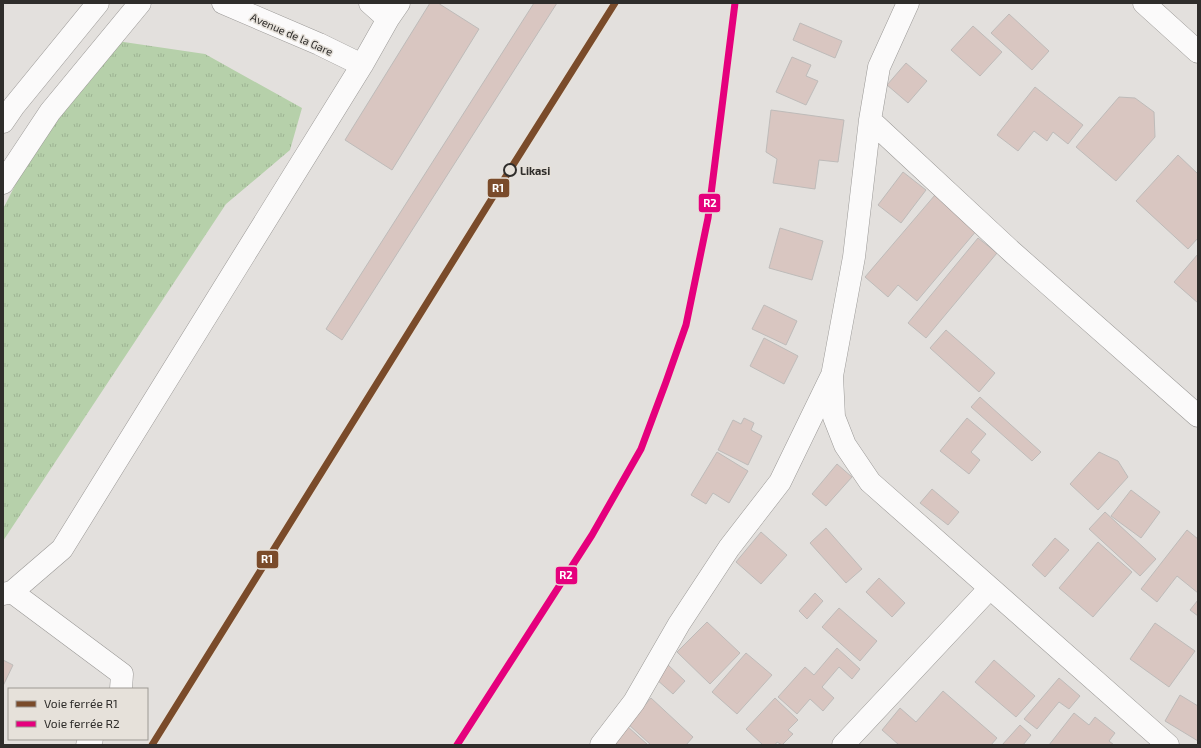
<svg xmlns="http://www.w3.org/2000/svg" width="1201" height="748" font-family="'Exo 2',sans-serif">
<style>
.park{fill:url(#park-tufts)}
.building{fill:#d9c6c1;stroke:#bebbb9}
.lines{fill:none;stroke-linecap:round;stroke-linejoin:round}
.minor-casing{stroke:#9a9896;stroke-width:23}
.minor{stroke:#fbfafa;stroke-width:22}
.rail{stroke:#cacac9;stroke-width:3}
.rail-1-casing{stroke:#e6e1da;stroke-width:10}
.rail-2-casing{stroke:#e6e1da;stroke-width:10}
.rail-1{stroke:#7a4b2a;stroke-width:7}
.rail-2{stroke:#e5007d;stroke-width:7}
.stop-dot{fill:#e6e1da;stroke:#2f2d2b;stroke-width:2}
.labels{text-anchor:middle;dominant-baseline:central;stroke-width:3;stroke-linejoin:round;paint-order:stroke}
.street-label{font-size:11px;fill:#2f2d2b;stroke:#e6e1da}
.stop-label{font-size:11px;font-weight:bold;fill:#2f2d2b;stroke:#e6e1da;text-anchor:start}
.line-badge{stroke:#e6e1da;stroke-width:1.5}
.badge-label{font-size:11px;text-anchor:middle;font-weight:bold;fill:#fff}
</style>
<defs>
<pattern id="park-tufts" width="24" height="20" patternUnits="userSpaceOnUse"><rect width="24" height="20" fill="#b6d0aa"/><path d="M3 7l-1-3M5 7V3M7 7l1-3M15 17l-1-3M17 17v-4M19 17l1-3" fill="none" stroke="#9db392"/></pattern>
</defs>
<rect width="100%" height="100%" fill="#e3e0dd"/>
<!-- park -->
<path class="park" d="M117,41l88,13 97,54 -12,42 -64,54 -223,337v-332l45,-89z"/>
<!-- building -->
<path class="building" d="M430,3h8l41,26 -87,141 -47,-30z
M534,3h23l-215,337 -16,-11z
M1009,14l40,37 -17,19 -41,-37z
M800,23l42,18 -7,17 -42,-18z
M973,26l29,26 -22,24 -29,-26z
M792,57l19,8 -5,11 12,5 -12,24 -30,-13z
M906,63l21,18 -19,22 -21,-18z
M1035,87l48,38 -15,19 -15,-12 -6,9 -13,-10 -16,20 -21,-16z
M1119,97l16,1 19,14 1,25 -39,44 -40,-34z
M771,110l73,10 -6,42 -19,-2 -4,29 -42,-6 4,-24 -11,-7z
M1178,155l20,19v64l-10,11 -52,-48z
M903,172l23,18 -25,33 -23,-18z
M935,195l42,35 -60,71 -19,-16 -10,12 -23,-20z
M780,228l43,13 -11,39 -43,-12z
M978,238l19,15 -71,85 -18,-15z
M1198,254v49l-24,-21z
M764,305l33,16 -11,24 -34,-16z
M946,330l49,43 -16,19 -49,-44z
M764,338l34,18 -14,28 -34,-18z
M980,397l61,55 -9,9 -61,-54z
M744,418l10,5 -3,7 11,6 -14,29 -30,-15 15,-30 8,4z
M967,418l19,16 -15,18 9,8 -11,14 -29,-23z
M717,452l31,19 -19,32 -16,-10 -7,11 -15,-9z
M1099,452l19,9 10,16 -30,33 -28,-26z
M837,464l15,13 -26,29 -14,-12z
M932,489l27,23 -11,13 -28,-22z
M1131,490l29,22 -19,26 -30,-22z
M1105,512l51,47 -16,17 -51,-47z
M826,528l36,41 -16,14 -36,-40z
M1187,530l11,9v54l-21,-17 -20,26 -16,-13z
M761,532l26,23 -26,29 -25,-22z
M1055,538l14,12 -24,27 -13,-12z
M1098,542l34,30 -39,45 -34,-29z
M879,578l26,25 -13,14 -26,-25z
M815,593l8,8 -16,18 -8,-8z
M1198,600v16l-8,-6z
M839,608l38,33 -17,20 -38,-34z
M707,622l33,31 -30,31 -33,-32z
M1155,623l40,28 -26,36 -39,-28z
M837,648l23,21 -8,10 -13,-12 -17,20 12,11 -11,13 -13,-12 -13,15 -19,-17 27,-30 9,8z
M746,653l26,22 -35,39 -25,-22z
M3,660l10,5 -10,21z
M994,660l41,36 -19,21 -41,-35z
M668,665l17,16 -12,13 -17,-15z
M1059,678l21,18 -11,13 -10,-7 -22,27 -13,-10z
M943,691l54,47 -6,7h-92l-17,-15 18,-22 16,14z
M1180,695l18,11v35l-33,-20z
M651,698l42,39 -7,8h-35l-23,-21z
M775,698l23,22 -10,10 5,4 -11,11 -5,-3 -2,3h-12l-17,-16z
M1074,713l15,12 6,-8 20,16 -6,8 5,4h-65z
M1020,725l11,10 -8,10h-21z
M627,726l21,19h-38z"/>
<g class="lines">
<defs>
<path id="minor" d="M223,3l96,41 43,21
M370,3l18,16
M908,3l-29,64 -9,53 -16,137 -22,119 2,41 11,28 25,37 298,263
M1144,3l54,49
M870,120l142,132 186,164
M3,122l11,-16 84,-103
M3,183l47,-71 90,-109
M12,592l110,82 -1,15
M3,594l9,-2 50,-43 300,-484 26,-46 11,-16
M87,745l5,-6
M601,745l33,-43 45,-78 50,-76 51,-66 51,-105
M843,745l147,-157"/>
</defs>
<!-- minor casing -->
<use href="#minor" class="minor-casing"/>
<!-- minor -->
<use href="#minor" class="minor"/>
<!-- rail -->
<path class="rail" d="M457,745l135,-210 49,-86 25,-67 20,-57 22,-107 27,-215"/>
<defs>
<path id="rail-1" d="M152,745l344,-553 119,-189"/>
<path id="rail-2" d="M457,745l135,-210 49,-86 25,-67 20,-57 22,-107 27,-215"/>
</defs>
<!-- rail-1 casing -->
<use href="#rail-1" class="rail-1-casing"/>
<!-- rail-2 casing -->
<use href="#rail-2" class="rail-2-casing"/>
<!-- rail-1 -->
<use href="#rail-1" class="rail-1"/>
<!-- rail-2 -->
<use href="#rail-2" class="rail-2"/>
</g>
<!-- markers -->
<circle class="stop-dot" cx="510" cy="170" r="6"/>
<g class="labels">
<!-- street labels -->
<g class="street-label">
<text transform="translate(292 34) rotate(24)">Avenue de la Gare</text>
</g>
<!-- stop labels -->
<g class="stop-label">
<text x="520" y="170">Likasi</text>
</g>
</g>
<g class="line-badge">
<rect x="487" y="178" width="23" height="20" rx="4" fill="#7a4b2a"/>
<rect x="698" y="193" width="23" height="20" rx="4" fill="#e5007d"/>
<rect x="256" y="550" width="23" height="19" rx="4" fill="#7a4b2a"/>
<rect x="555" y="566" width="23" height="19" rx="4" fill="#e5007d"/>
</g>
<g class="badge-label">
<text x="498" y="192">R1</text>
<text x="710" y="207">R2</text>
<text x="267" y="563">R1</text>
<text x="566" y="579">R2</text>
</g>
<!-- border -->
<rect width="1201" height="748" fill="none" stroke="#2f2d2b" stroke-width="8"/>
<!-- legend -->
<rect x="8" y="688" width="140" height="52" fill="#e6e1da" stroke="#9d9994"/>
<rect x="16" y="701" width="20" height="6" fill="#7a4b2a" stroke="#9d9994"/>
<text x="44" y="708" font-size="12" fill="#2f2d2b">Voie ferrée R1</text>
<rect x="16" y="721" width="20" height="6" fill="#e5007d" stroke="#9d9994"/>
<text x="44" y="728" font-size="12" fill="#2f2d2b">Voie ferrée R2</text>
</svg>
